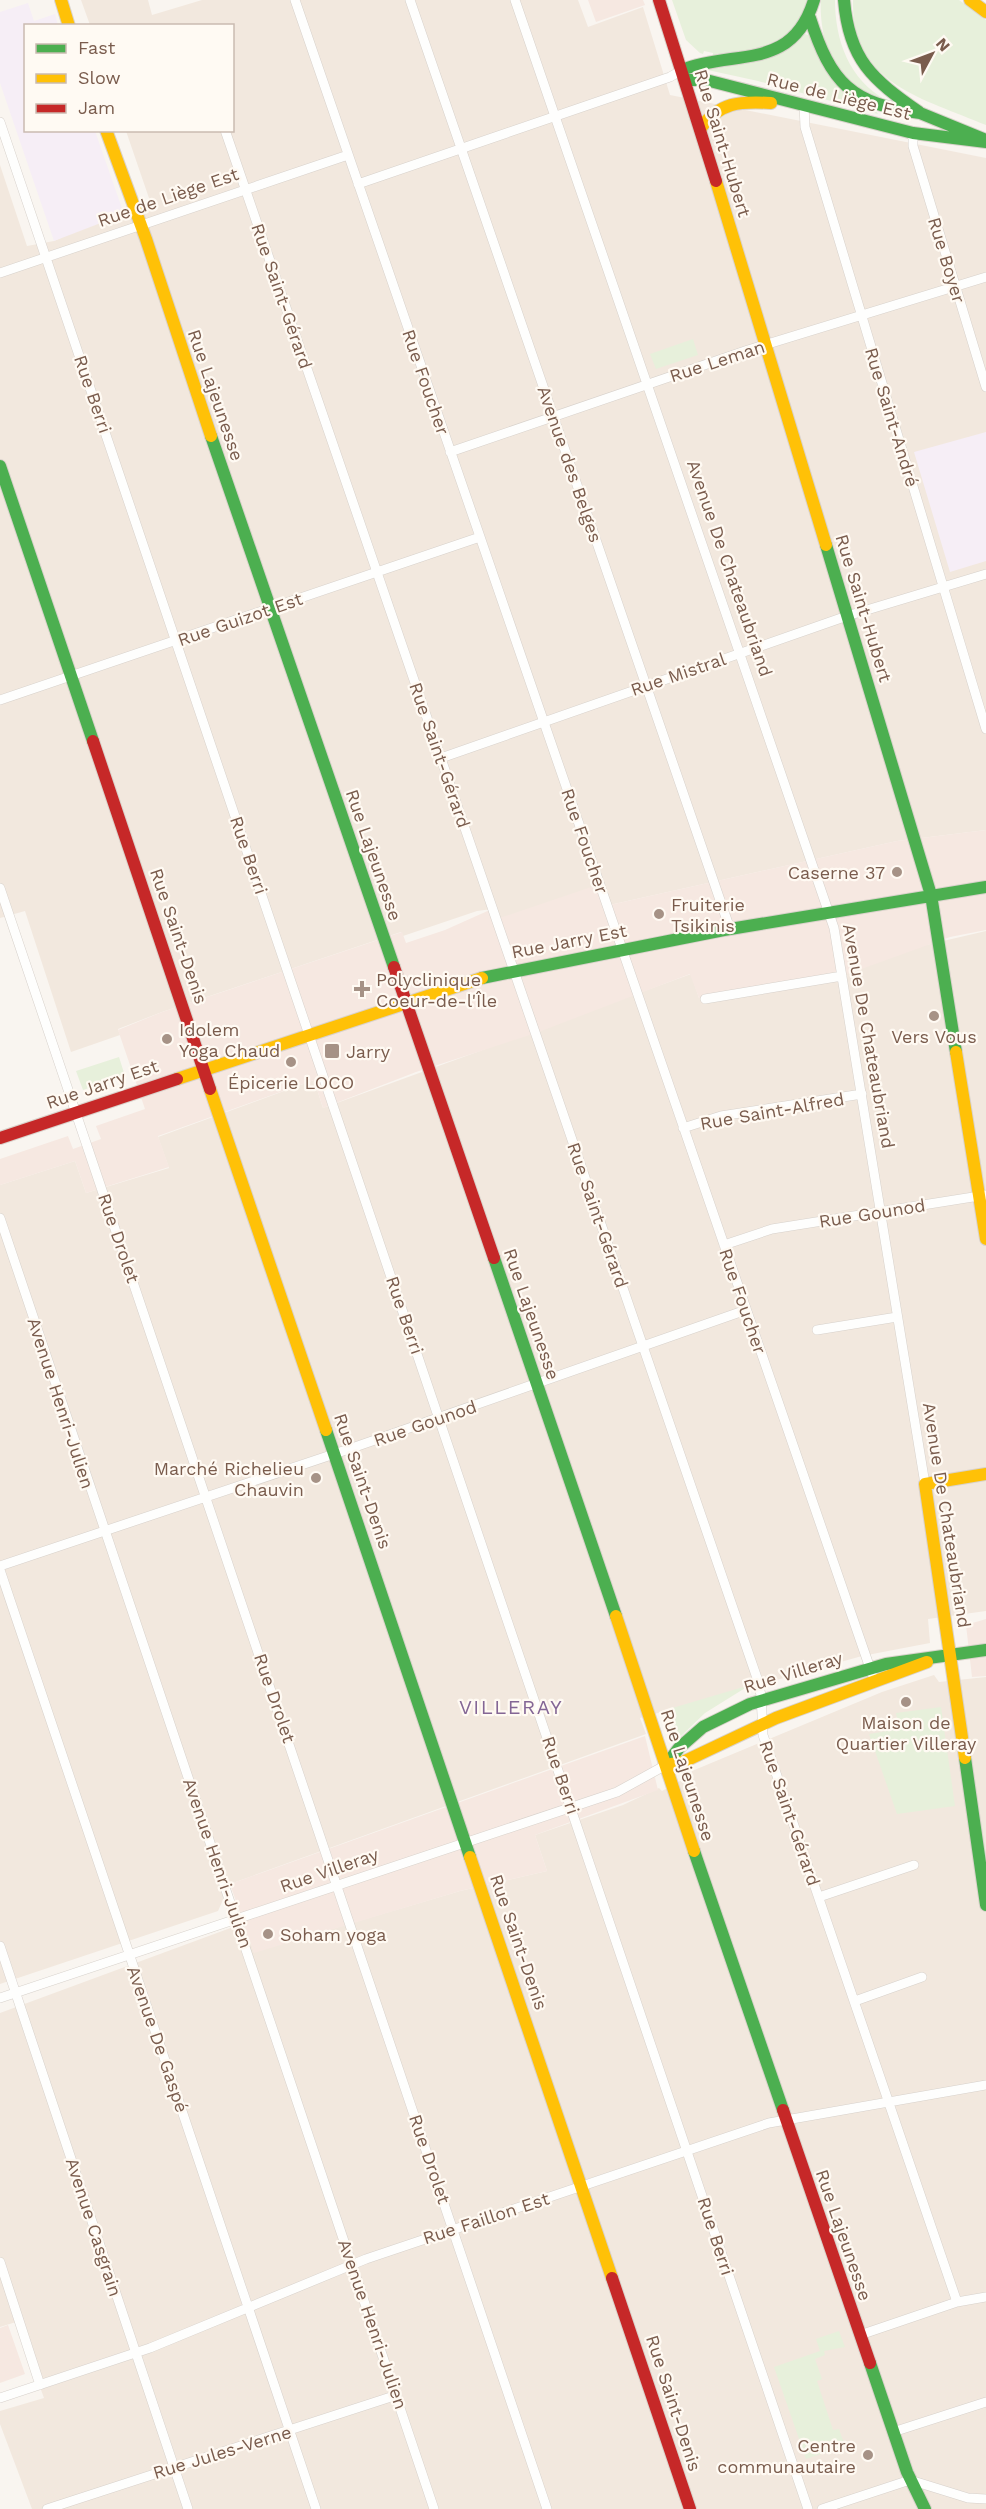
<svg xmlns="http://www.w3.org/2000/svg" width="986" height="2509" font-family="'Work Sans',sans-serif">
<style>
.residential{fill:#f2e8de}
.commercial{fill:#f6e8e1}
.education{fill:#f6eef6}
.green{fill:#e7f0db}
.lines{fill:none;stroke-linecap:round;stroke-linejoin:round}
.street-casing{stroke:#d7d1cb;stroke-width:10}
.fast-casing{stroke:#d9d2cb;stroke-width:14}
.slow-casing{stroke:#d9d2cb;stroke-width:14}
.jam-casing{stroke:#d9d2cb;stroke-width:14}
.street{stroke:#fefefd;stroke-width:9}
.fast{stroke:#4caf50;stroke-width:12}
.slow{stroke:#ffc107;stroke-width:12}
.jam{stroke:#c62828;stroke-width:12}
.poi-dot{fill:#a69286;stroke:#fffaf3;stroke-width:2}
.labels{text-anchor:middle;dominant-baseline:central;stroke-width:4.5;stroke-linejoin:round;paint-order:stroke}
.street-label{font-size:18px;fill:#7a5c4d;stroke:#fffaf3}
.poi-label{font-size:18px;fill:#7a5c4d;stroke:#fffaf3;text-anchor:start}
.neighbourhood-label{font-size:20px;letter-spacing:1.5px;fill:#846695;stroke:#fffaf3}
</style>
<rect width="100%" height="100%" fill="#f9f5f0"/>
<!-- residential -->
<path class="residential" d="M81,0h67l4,15 50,-15h376l10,27 55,-20 27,88 316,63v672l-89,11 -292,65 -109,13 -4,-10 -15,2 -74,25 -2,-4 -239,80 -44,17 2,6 -49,17 -46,-141 -25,7v-753l27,81 27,-5 58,-27 38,-13 -24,-70 106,-1v-104l-142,-1z
M986,931v680l-58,8 2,24 -68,13 -222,62 6,16 -416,150 -12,27 -218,73v-799l75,-24 11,32 83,-25 -11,-31 156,-57 9,28 368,-134 8,24z
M934,1675l5,7 47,-5v832h-954l-32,-85v-13l44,-13 -28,-76 -16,5v-314l244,-90 10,29 206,-61 87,-20 -12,-36 88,-30 36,-17 3,3 29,-16 1,-4 190,-79z"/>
<!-- commercial -->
<path class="commercial" d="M588,0h55l2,5 -49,17z
M986,830v100l-36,7 -108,39 -143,22 -9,-24 -154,59 -120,39 -93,36 -9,-28 -156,56 11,31 -83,26 -11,-32 -75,24v-26l68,-23 5,13 28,-10 -5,-13 49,-17 -27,-79 44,-18 240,-80 4,11 39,-13 47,-21 5,10 103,-35 5,22 292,-65z
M986,1619v57l-14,1 -6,-52z
M645,1736l13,54 -123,45 12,36 -87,20 -206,62 -24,-69z
M8,2325l17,49 -25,9v-55z"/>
<!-- education -->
<path class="education" d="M28,3l6,18 21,-7 3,11 -32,1v104l69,1 29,83 -70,27 -54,-158v-71z
M986,432v129l-36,11 -36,-120z"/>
<!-- green -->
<path class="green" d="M672,0h136c-17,48 -52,50 -95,56v-3l-9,-2 -1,3 -3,-1 -14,-13z
M821,0h14c0,40 14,80 51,100 -15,-1 -38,-15 -48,-28 -12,-15 -19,-53 -17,-72z
M853,0h106l27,20v105c-63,-27 -135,-41 -133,-125z
M805,34l3,1 70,79 -120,-33 -55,-12z
M693,339l5,16 -42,14 -6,-15z
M119,1057l6,19 -42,14 -7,-19z
M750,1685l-45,28 -27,26 -9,-30z
M941,1707l14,99 -58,8 -28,-80 30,-5 -3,-16z
M839,2331l6,16 -21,4 1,4 -10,4 7,20 -5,2 16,49 6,-1 6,17 -39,13 -32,-92 46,-16 -4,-12z"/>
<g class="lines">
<defs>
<path id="street" d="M295,0l577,1674
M410,0l320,929
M515,0l319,928 91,556
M804,105l1,22 181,602
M0,122l808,2387
M225,130l532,1548 4,17 2,40 194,567
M913,133v13l73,241
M358,184l312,-107 12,-7
M0,273l348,-118
M450,452l298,-102 238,-73
M0,700l480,-163
M441,758l406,-142 139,-42
M0,888l547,1621
M705,999l137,-23
M683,1128l38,-12 141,-22
M0,1218l434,1291
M724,1245l48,-16 214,-34
M817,1330l80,-13
M0,1566l352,-118 394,-138
M0,1570l316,939
M819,1897l95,-32
M0,1946l188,563
M0,1998l617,-206 49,-27
M855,2001l67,-24
M0,2262l40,123
M860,2335l97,-33 29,-5
M0,2398l150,-50 216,-89 403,-136 217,-38
M893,2432l93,-30
M47,2509l350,-114
M822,2509l88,-29 58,18 18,1"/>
<path id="fast" d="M844,0c5,60 28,79 75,112
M810,18c21,65 41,86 110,95
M682,70c53,-21 110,2 132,-70
M685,80h21l207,53 73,9
M920,113l66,27
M211,436l183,531
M0,466l93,275
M826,545l105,350 25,157
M482,978l242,-48 262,-43
M494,1258l122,358
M326,1430l144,427
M965,1758l21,147
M666,1765l13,-17 24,-21 47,-23 136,-40 100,-14
M694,1851l89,259
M870,2363l37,109 18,37"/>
<path id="slow" d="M61,0l8,26
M970,0l16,12
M700,129c19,-27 40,-28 71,-26
M106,130l40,109 65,197
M716,181l110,364
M956,1052l30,187
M177,1079l305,-101
M210,1089l116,341
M616,1616l78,235
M965,1758l-40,-274 61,-10
M666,1765l17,-3 93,-44 151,-56
M470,1857l142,421"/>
<path id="jam" d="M659,0l57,181
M93,741l117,348
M394,967l100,291
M0,1138l177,-59
M783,2110l87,253
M612,2278l78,231"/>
</defs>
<!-- street casing -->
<use href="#street" class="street-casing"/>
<!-- fast casing -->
<use href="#fast" class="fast-casing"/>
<!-- slow casing -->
<use href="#slow" class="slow-casing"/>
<!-- jam casing -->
<use href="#jam" class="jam-casing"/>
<!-- street -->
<use href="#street" class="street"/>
<!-- fast -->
<use href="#fast" class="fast"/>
<!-- slow -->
<use href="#slow" class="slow"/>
<!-- jam -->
<use href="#jam" class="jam"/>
</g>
<!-- markers -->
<g class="poi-dot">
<circle cx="897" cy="872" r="6"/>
<circle cx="659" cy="914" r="6"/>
<path d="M359 980h6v6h6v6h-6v6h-6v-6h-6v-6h6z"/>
<circle cx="934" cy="1016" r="6"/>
<circle cx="167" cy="1039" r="6"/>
<rect x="324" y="1043" width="16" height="16" rx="3"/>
<circle cx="291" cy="1062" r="6"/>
<circle cx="316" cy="1478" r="6"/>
<circle cx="906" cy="1702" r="6"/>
<circle cx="268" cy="1934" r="6"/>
<circle cx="868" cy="2455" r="6"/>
</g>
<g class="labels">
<!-- street labels -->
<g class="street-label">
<text transform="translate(839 96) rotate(14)">Rue de Liège Est</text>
<text transform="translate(723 143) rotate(73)">Rue Saint-Hubert</text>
<text transform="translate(168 197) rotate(-19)">Rue de Liège Est</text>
<text transform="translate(947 260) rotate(73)">Rue Boyer</text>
<text transform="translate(282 296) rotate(71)">Rue Saint-Gérard</text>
<text transform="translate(717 361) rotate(-18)">Rue Leman</text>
<text transform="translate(426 382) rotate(71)">Rue Foucher</text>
<text transform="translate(93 394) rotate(71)">Rue Berri</text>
<text transform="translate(216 395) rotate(71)">Rue Lajeunesse</text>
<text transform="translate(892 417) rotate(73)">Rue Saint-André</text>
<text transform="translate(570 464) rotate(71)">Avenue des Belges</text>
<text transform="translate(730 568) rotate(71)">Avenue De Chateaubriand</text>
<text transform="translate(864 608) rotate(73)">Rue Saint-Hubert</text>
<text transform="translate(240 619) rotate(-19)">Rue Guizot Est</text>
<text transform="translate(678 674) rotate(-19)">Rue Mistral</text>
<text transform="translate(440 755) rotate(71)">Rue Saint-Gérard</text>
<text transform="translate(585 841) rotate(71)">Rue Foucher</text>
<text transform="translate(249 855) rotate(71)">Rue Berri</text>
<text transform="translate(374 855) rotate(71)">Rue Lajeunesse</text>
<text transform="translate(179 936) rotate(71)">Rue Saint-Denis</text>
<text transform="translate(569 941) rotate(-11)">Rue Jarry Est</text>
<text transform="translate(869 1036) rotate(80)">Avenue De Chateaubriand</text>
<text transform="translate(102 1084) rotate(-19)">Rue Jarry Est</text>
<text transform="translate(772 1111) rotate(-10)">Rue Saint-Alfred</text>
<text transform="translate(872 1213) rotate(-9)">Rue Gounod</text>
<text transform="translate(598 1215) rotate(71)">Rue Saint-Gérard</text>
<text transform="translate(119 1238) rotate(71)">Rue Drolet</text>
<text transform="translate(743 1301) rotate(71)">Rue Foucher</text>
<text transform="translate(532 1314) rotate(71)">Rue Lajeunesse</text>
<text transform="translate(405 1315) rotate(71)">Rue Berri</text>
<text transform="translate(61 1403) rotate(72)">Avenue Henri-Julien</text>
<text transform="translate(425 1423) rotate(-19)">Rue Gounod</text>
<text transform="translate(363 1481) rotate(71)">Rue Saint-Denis</text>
<text transform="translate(947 1515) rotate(81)">Avenue De Chateaubriand</text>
<text transform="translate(793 1672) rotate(-17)">Rue Villeray</text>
<text transform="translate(275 1698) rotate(71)">Rue Drolet</text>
<text transform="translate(561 1775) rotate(71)">Rue Berri</text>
<text transform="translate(688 1775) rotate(72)">Rue Lajeunesse</text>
<text transform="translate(790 1813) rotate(71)">Rue Saint-Gérard</text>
<text transform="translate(218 1863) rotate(71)">Avenue Henri-Julien</text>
<text transform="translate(329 1870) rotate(-19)">Rue Villeray</text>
<text transform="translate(519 1942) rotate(71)">Rue Saint-Denis</text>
<text transform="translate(158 2039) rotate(71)">Avenue De Gaspé</text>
<text transform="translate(430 2159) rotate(71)">Rue Drolet</text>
<text transform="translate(486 2218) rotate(-18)">Rue Faillon Est</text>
<text transform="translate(94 2227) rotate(72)">Avenue Casgrain</text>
<text transform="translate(844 2235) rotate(71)">Rue Lajeunesse</text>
<text transform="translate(716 2236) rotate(72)">Rue Berri</text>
<text transform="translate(373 2324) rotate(71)">Avenue Henri-Julien</text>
<text transform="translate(674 2403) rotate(72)">Rue Saint-Denis</text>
<text transform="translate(222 2452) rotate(-17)">Rue Jules-Verne</text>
</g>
<!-- poi labels -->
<g class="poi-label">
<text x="885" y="872" text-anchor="end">Caserne 37</text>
<text x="671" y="904">Fruiterie<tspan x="671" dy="21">Tsikinis</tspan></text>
<text x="376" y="979">Polyclinique<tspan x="376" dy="21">Coeur-de-l'Île</tspan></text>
<text x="179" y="1029">Idolem<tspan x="179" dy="21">Yoga Chaud</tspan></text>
<text x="934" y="1036" text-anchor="middle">Vers Vous</text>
<text x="346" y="1051">Jarry</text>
<text x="291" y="1082" text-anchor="middle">Épicerie LOCO</text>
<text x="304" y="1468" text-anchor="end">Marché Richelieu<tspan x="304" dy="21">Chauvin</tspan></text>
<text x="906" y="1722" text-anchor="middle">Maison de<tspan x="906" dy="21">Quartier Villeray</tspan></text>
<text x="280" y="1934">Soham yoga</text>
<text x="856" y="2445" text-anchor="end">Centre<tspan x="856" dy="21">communautaire</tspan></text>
</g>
<!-- neighbourhood labels -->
<g class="neighbourhood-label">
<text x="511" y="1707">VILLERAY</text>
</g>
</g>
<!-- legend -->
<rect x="24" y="24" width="210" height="108" fill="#fffaf3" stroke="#cabbb1" stroke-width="1.5"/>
<rect x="36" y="44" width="30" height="9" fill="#4caf50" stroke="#cabbb1" stroke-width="1.5"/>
<text x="78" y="54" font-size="18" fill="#7a5c4d">Fast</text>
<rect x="36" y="74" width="30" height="9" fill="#ffc107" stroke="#cabbb1" stroke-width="1.5"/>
<text x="78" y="84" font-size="18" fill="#7a5c4d">Slow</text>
<rect x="36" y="104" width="30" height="9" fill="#c62828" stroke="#cabbb1" stroke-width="1.5"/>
<text x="78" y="114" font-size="18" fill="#7a5c4d">Jam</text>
<!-- north arrow -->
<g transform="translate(932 54) rotate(49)" stroke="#fffaf3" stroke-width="4.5" paint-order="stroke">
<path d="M0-4.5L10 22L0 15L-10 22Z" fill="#7a5c4d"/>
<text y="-9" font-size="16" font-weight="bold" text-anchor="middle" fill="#7a5c4d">N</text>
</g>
</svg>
